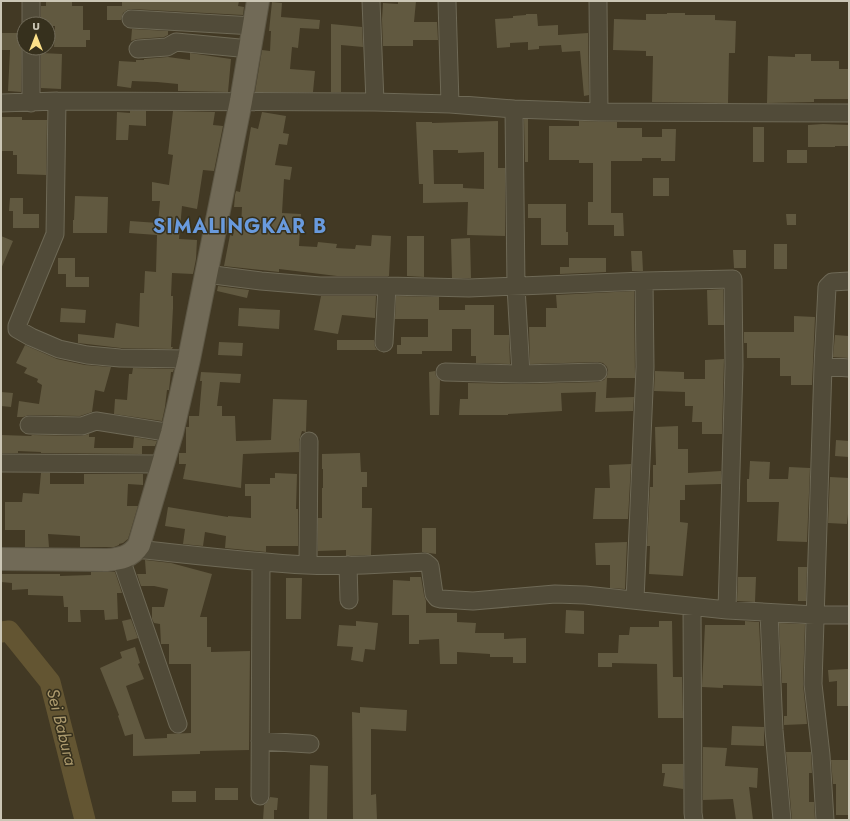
<svg xmlns="http://www.w3.org/2000/svg" width="850" height="821" font-family="Jost,sans-serif">
<style>
.lines{fill:none;stroke-linecap:round;stroke-linejoin:round}
.river{stroke:#635532;stroke-width:21}
.building{fill:#615940;fill-rule:evenodd}
.minor-casing{stroke:#6e6956;stroke-width:19}
.major-casing{stroke:#5d5745;stroke-width:24}
.minor{stroke:#514b39;stroke-width:17}
.major{stroke:#716a57;stroke-width:22}
.labels{text-anchor:middle;dominant-baseline:central;stroke-width:3;stroke-linejoin:round;paint-order:stroke}
.water-label{font-size:17px;font-style:italic;fill:#ac9a6d;stroke:#36301d}
.district-label{font-size:20px;font-weight:bold;letter-spacing:1px;fill:#699add;stroke:#36301d}
</style>
<rect width="100%" height="100%" fill="#423924"/>
<g class="lines">
<!-- river -->
<path class="river" d="M1,632l8,-1 41,51 35,138"/>
</g>
<!-- building -->
<path class="building" d="M46,1h26v5h11v24h7v10h-4v7h-32l1,-21h-7v-2h-7v-18h5z
M122,1h117l-1,5 6,1 -1,8 -111,-6 -5,1 -4,3 -2,7h-14v-14h15z
M398,1h18l-2,21h23l1,18h-25v6h-30l-1,-27 1,-16 15,1z
M272,2l10,1 -1,14 39,3 -1,9 -19,-1 -2,20 -6,-1 -2,22 25,2 -2,21h-58l7,-42 8,1 1,-20h-2z
M667,13h18v2h30v5l21,1 -1,32h-6l-1,50 -76,-1 1,-46h-7v-5l-33,-1 1,-31 32,1v-6h21z
M526,14h11l1,12 20,-1v10l30,-2 1,62 -5,1 -4,-45 -18,1 -1,-7 -22,1v3l-11,1v-8l-18,1v4l-13,1 -2,-29 18,-1v-2l13,-1z
M331,24l31,3 1,20 -22,-2v47h-10z
M132,29l36,2v4l-4,2 -27,2 -6,2z
M1,33h21l-1,59 -13,-1 2,-41h-9z
M41,53l21,1 -1,35 -20,-1z
M190,53l41,6 -3,33 -50,-1v-7l-21,-2 -25,-1 -1,7 -14,-2 2,-25 17,1v-2h8v-1l24,-2 22,3z
M795,54h16v7h28v8h10v30h-35v3l-47,1 1,-47 27,1z
M130,111h16v15l-17,-1 -1,15h-12l1,-28 13,1z
M173,111l42,1 -2,13 10,1 -9,45 -11,-1 -6,39 -15,-3 -3,33 18,1 -1,19 -3,15 -21,-1 -1,23h2v12l-2,39h2l-1,2 -51,-1 -43,-5v-9l36,4 2,-15 23,4 1,-34h4l1,-22 11,1 1,-37 -28,-2 1,-12 28,2 2,-22h-8v-19l17,3 4,-30 -5,-1z
M262,112l24,4 -3,17 6,1 -2,11 -8,-1 -4,21 17,2 -2,13 -6,-1 -2,34 19,1 -2,32 18,1 1,-5 19,2 -1,4 19,1 1,-4 15,1 1,-11 19,1 -2,40h-52l-58,-7v3l-55,-6 6,-31 3,1 1,-11 7,1 1,-19h-8l1,-12 1,-4 4,1 11,-65 7,2z
M1,117h21v3h25l-1,55 -29,-1v-19h-4v-4h-12z
M524,119h4v43h-3z
M498,121v47h7v68l-38,-1 1,-33 -45,1v-19h-4l-3,-62h16v1zM433,150h25v3l26,-1v37l-21,-1v-4h-29z
M579,121l38,1v6h25v9h20v-8h14l-1,32h-14v-3h-19v3h-31v52h12l1,23h-10v-11h-26v-23h5v-39h-14v-3h-30v-34h30z
M823,124l26,1v21h-14v1h-27v-22z
M753,127h11v35h-11z
M787,150h20v13h-20z
M653,178h16v18h-16z
M75,196l33,1 -1,36h-34v-13h1z
M10,198h13v16h16v14h-26v-17h-4z
M528,204h38v28h2v13h-27v-27h-13z
M786,214h10v11h-9z
M1,236l12,5 -12,28z
M407,236h17v41l-17,-1z
M470,238l1,40h-19l-1,-39z
M774,244h13v25h-13z
M733,250h13v18h-12z
M631,251h11l1,20h-11z
M58,258h17v19h14v10h-23v-13h-8z
M569,258h37v14l-46,2v-7h9z
M218,286l31,4 -2,8 -30,-7z
M723,289l1,36h-16l-1,-35z
M634,291l1,87h-28l-1,20 28,-1 -1,14 -38,1 1,-20 -35,1 1,18 -54,3v1h-49l1,-16h8v-16l53,1 77,-2 6,-2 3,-4 1,-5 -1,-4 -4,-4 -5,-1 -68,2 -1,-37h17v-19h11l-1,-13z
M321,296h55l-1,22 -33,-3 -4,19 -24,-4z
M396,296l43,1v13h26v-5h29v30h15l1,29 -34,-1v-7h-5v-27h-19v22h-30v3h-25v-9h4v-8h27v-18h-33z
M61,308l25,2 -1,13 -25,-1z
M239,308l41,2 -1,19 -41,-3z
M794,316l21,1 -3,68h-21v-9h-11v-18h-33v-15h-3v-11h50z
M835,335l14,1v22l-16,-1z
M337,340h37l1,7 2,3h-40z
M219,342l24,1 -1,13 -24,-1z
M25,345l32,14 28,6 26,2 -7,25 -9,-2 -3,22 -12,4 -51,-1 -6,2h-6l2,-16 20,3 3,-19 -5,-3 1,-3 -14,-6 3,-5 -11,-5z
M724,359l-2,75h-20v-12h-10l1,-16h-8v-14l-31,-1 1,-20 29,1v7h21v-19z
M133,368l41,1 -1,3h-2l-2,18h-2l-2,17 -3,14 -48,-7 1,-15 12,1 2,-26h3z
M435,371l1,5 4,4 -1,35h-9l-1,-43z
M201,372l40,2 -1,9 -20,-1 -3,24h5v10h13l1,25 35,-1 2,-41 34,1 -1,32 -4,-1 -3,10v11l-56,2 -2,34 -58,-9 3,-15h-7v-11h7v-26h3v-11h10l3,-35h-2z
M1,392l12,1 -2,14 -10,-1z
M678,426v23h10v24l33,-2v13l-36,1v15h-5v22l8,1 -5,53 -34,-2 1,-28h-3l3,-59h3v-22h3l-1,-38z
M89,434v3h6l-1,11h39l1,-11 23,4 -2,5h-13v8l-101,-1v-1l-23,-1v2h-17v-18l30,1 1,-1 50,1z
M836,440l13,1v16l-14,-1z
M360,453l1,19h6v15h-5v21h10l-1,47 -25,1v-6l-28,1v-33h4v-30h1v-19h-1v-15z
M750,461l20,1 -1,17h19l1,-12 21,1 -3,74 -30,-1 2,-39h-32v-23h2z
M631,464l-3,55h-35l2,-31h15l-1,-23z
M41,473h9v11h34v-10h59v11l-15,-1 -1,22h11l-10,33 -5,4 -4,1v1l-5,2h-34v-11l-32,-2 1,13h-24v-17h-20v-28h17l1,-9 16,1z
M275,473l22,1 -1,35h2v37h-32v6l-41,-4 1,-12 -21,-4 -2,14 -20,-2 2,-15 -20,-3 3,-19 60,10v-1l23,2v-22h-6v-12h25v-6h5z
M830,477l19,1v37l-1,-1 -1,10 -19,-1z
M422,528h14v26l-14,-2z
M627,542l-2,47 -15,-1v-23h-14l-1,-22z
M145,560l26,3 41,11 -12,43h7v30h4v5l39,-1 -1,99 -49,1v3l-67,2v-22l-8,2 -7,-20 1,-1 -19,-47 22,-10 -2,-6 15,-5 5,16 -2,1 6,15 -18,7 19,53 22,-1v-4l24,-1v-69h-22v-20h-8l-1,-20 -6,-1 -2,-4v-12h12l4,-18 -14,-3h-13l-4,-12h9z
M798,567h9l-1,34h-8z
M91,572h24l7,21h-5l1,26 -13,1 -1,-10h-24l1,12h-13v-15h-4l-1,-11 -35,-1v-6l-16,1v-7l-11,-1v-8h59v2l31,-1z
M410,577h11l3,18 2,6v12h31v9l19,1 -1,10h29v6l22,-1v25h-13v-6h-23v-3l-33,-2v12h-17l-1,-25 -20,1v4h-10v-29h-17l1,-35 17,1z
M738,577h18l-1,25 -18,-1z
M286,578h16l-1,41h-15z
M566,610l18,1v23l-19,-1z
M131,619l7,19 -11,3 -5,-20z
M356,621l22,2 -3,27 -10,-1 -2,13 -12,-2 2,-13 -16,-1 2,-21 17,1z
M659,621h13l1,56h9l1,41h-25l-1,-54 -45,-1v4h-14v-14h20l1,-18h10l1,-8h29z
M745,621l14,1 3,64 -39,-1v3l-21,-1 3,-62h40z
M779,623l26,1 -2,60 4,40 -23,1v-9h3v-33h-5z
M848,669l1,37h-12v-25l-8,1 -1,-12z
M360,707l47,3 -1,21 -35,-2v66l5,-1 1,26h-24l-1,-108 8,1z
M732,726l32,1v19l-33,-1z
M703,747l24,1 -2,18 33,2 -1,20 -8,-1 4,33h-17l-3,-21 -30,1z
M786,752h25l1,21h-3v29h5l1,18h-23z
M831,760h18v55h-13v-31h-3z
M662,764h21v25l-20,-3 2,-13h-3z
M310,765l18,1 -1,54h-18z
M215,788h23v12h-23z
M172,791h24v11h-24z
M270,797l8,1 -1,12h-3v10h-11l1,-15 4,-4z"/>
<g class="lines">
<defs>
<path id="minor" d="M371,1l4,101
M447,1l3,103
M598,1l1,111
M131,19l123,7
M31,24v-23
M138,49l29,-2 9,-5 74,7
M57,101l-2,133 -38,92v3l14,8 28,12 28,6 33,3 69,1
M1,103l56,-2 318,1 75,2 64,5 85,3 250,1
M31,103v-55
M514,109l2,178 5,87
M206,274l55,7 59,5h67l82,2 175,-7 89,-2 1,87 -7,244
M384,343l3,-57
M823,366l26,2
M445,372l76,2 77,-2
M29,425l53,1 14,-5 76,12
M1,463l162,1
M136,549c57,6 114,13 170,16 40,2 80,-1 119,-3l5,4 4,28 3,4 4,1 32,2 82,-7 30,1 142,15 88,5h34
M121,559l57,165
M308,565l1,-124
M348,565l1,35
M635,600l10,-233 -1,-86
M692,607l1,206 1,7
M769,613l5,117 8,90
M260,741l50,3
M260,796l1,-234
M825,820l-4,-65 -8,-71 10,-318 4,-79 5,-5 17,-1"/>
<path id="major" d="M1,559l106,1c13,-1 24,-3 32,-15l33,-112 17,-74 52,-258 17,-100"/>
</defs>
<!-- minor casing -->
<use href="#minor" class="minor-casing"/>
<!-- major casing -->
<use href="#major" class="major-casing"/>
<!-- minor -->
<use href="#minor" class="minor"/>
<!-- major -->
<use href="#major" class="major"/>
</g>
<g class="labels">
<!-- water labels -->
<g class="water-label">
<text transform="translate(62 727) rotate(76)">Sei Babura</text>
</g>
<!-- district labels -->
<g class="district-label">
<text x="240" y="226">SIMALINGKAR B</text>
</g>
</g>
<!-- border -->
<rect width="850" height="821" fill="none" stroke="#cbc6b5" stroke-width="4"/>
<!-- north arrow -->
<g transform="translate(36 36)"><circle r="19" fill="#36301d" stroke="#726c5a"/>
<path d="M0-3L7 15L0 10L-7 15Z" fill="#fde189"/>
<text y="-6" font-size="11" font-weight="bold" text-anchor="middle" fill="#cbc6b5">U</text>
</g>
</svg>
